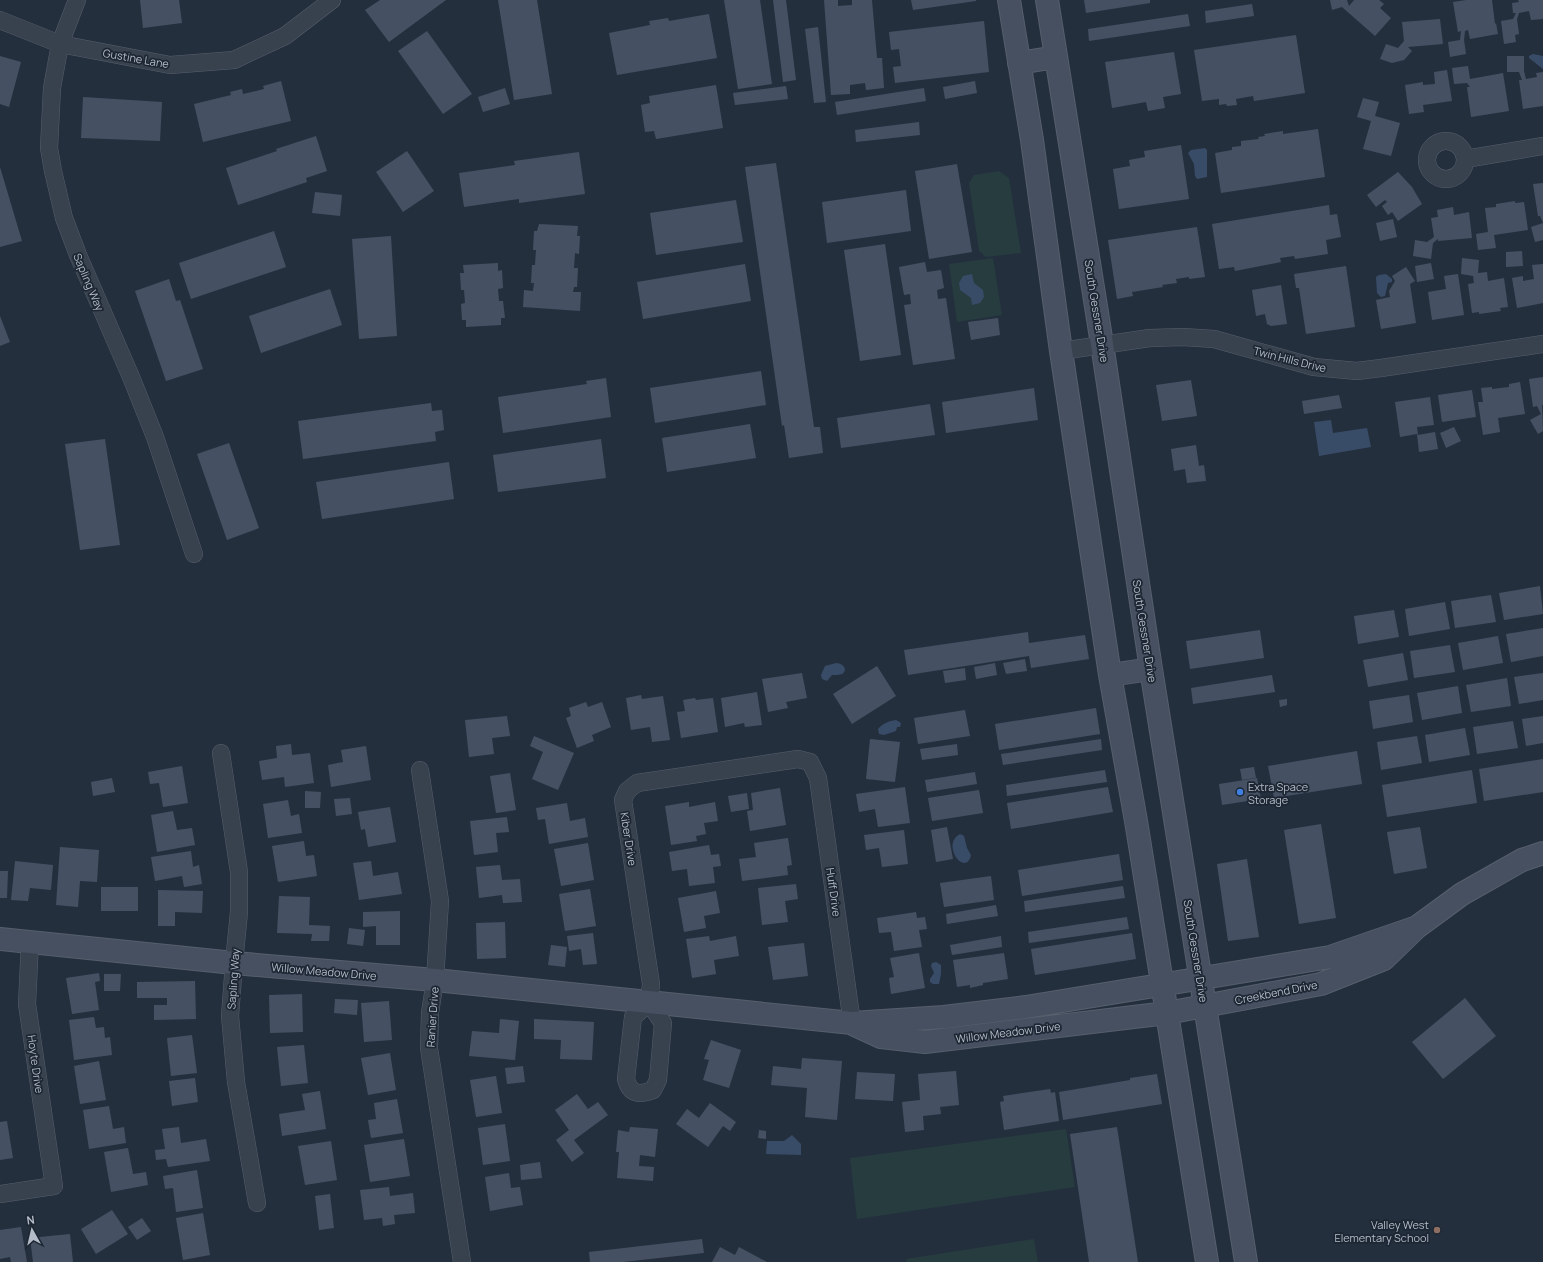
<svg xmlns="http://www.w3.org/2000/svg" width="1543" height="1262" font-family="Manrope,sans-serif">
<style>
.green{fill:#263c3f}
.water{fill:#394c67}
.building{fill:#455162}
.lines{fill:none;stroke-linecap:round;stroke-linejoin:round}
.street-casing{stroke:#565f6c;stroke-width:18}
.secondary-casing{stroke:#565f6c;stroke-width:24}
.street{stroke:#38414e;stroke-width:17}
.secondary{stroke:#465061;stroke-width:22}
.shop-dot{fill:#3f7fe0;stroke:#1d2633;stroke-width:1.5}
.education-dot{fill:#8d6e63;stroke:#1d2633;stroke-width:1.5}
.labels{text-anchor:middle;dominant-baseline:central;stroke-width:3.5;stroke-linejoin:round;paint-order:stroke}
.street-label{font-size:11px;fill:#b4bcc9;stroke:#1d2633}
.poi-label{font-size:11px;fill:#b4bcc9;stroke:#1d2633;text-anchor:start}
</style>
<rect width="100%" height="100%" fill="#242f3e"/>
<!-- green -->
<path class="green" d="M999,171l10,7 12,75 -35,4 -7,-6 -10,-68 5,-8z
M993,258l9,57 -45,7 -8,-58z
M1066,1129l9,58 -218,32 -7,-61z
M1034,1239l4,23h-131l-1,-3z"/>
<!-- water -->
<path class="water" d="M1533,54l10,2v13l-14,-11v-2z
M1205,148l2,2v27l-10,2 -2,-3 -1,-12 -6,-11 3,-3z
M972,274l2,9 9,7 1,7 -4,6 -8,2 -1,-7 -11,-8 -1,-7 4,-7z
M1386,274l6,5v3l-4,1 -3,13 -4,1 -4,-4 -1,-16 3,-2z
M1331,420l2,13 34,-5 4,19 -52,9 -5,-34z
M836,663c6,0 13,6 6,11 -2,1 -7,1 -10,1l-5,6 -5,-2 -1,-4 4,-9z
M896,720l5,3 -1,4h-3l-1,4 -12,4 -5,-1 -1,-5c5,-6 11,-8 18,-9z
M960,834l4,2 3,12 4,7c-5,23 -31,-10 -11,-21z
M936,962l5,3v9l-2,10h-6l-3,-2v-3l4,-6 -3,-7 1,-3z
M792,1135l9,9v11l-35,-1 1,-13h17z"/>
<!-- building -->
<path class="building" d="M140,0h39l3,23 -39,5z
M380,0h66l-57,42 -24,-32z
M498,0h39l15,94 -38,6z
M724,0h36l12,84 -34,5z
M773,0h13l10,80 -13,2z
M824,0h14v6l14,-1v-5h20l5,58h5l2,30 -18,2 -1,-7 -15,2v9l-19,1z
M911,0h65v1l-63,9z
M1084,0h66v3l-64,10z
M1330,0h17l2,6 5,-6h25l5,4 -4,4 11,10 -16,18 -33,-29 -10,3z
M1466,0h26l3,24 1,-1 2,11 -28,5 -2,-9 -3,1 -1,9 2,14 -16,3 -2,-15 12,-2 1,-9 -3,1 -5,-30z
M1518,0h25v19l-12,1 -2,-9 -10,2 -2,6 2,15 -4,1 1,7 -12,2 -3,-23 12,-2 3,-6h-3l-1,-10 7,-1z
M1252,4l2,12 -48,7 -1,-12z
M709,14l8,44 -100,17 -8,-42 41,-8 -1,-4 19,-3 1,3z
M1188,14l2,12 -101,15 -1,-12z
M1440,19l3,25 -35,3 4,4 -8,9 -12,3 -12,-4 6,-15 12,4 6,-7 -2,-19z
M984,21l5,51 -94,11 -2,-16 8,-1 -2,-17 -8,1 -2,-18z
M818,27l8,75 -12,1 -9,-74z
M427,31l45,63 -29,20 -45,-63z
M1296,35l9,58 -51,8 -1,-5 -17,3 1,6 -10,1 -1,-2 -7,1v-6l-17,2 -8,-51z
M1174,52l7,42 -18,3 2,11 -17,3 -2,-9 -34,6 -7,-46z
M0,56l21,6 -12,45 -9,-3z
M1507,56h17v15l2,8 11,-2 -1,-4 7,-1v34l-20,3 -4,-29h3l-3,-8h-12z
M1468,66l2,13 33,-6 6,38 -38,6 -4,-30h3l-3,-4 -13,1 -2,-16z
M1447,70l5,31 -29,4 1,7 -15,2 -4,-29 18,-3v3l12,-1 -1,-12z
M281,81l10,40 -88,21 -9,-38 37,-9 -1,-3 12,-3 1,5 21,-5 -1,-3z
M975,81l2,12 -32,6 -2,-12z
M716,85l7,43 -67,11 -2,-8 -9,1 -4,-27 9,-2 -1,-7z
M786,86l2,13 -53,6 -2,-12z
M505,88l5,16 -27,8 -5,-15z
M924,88l2,13 -89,14 -2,-13z
M83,97l79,5 -2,39 -79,-3z
M1363,98l16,4 -4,14 25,7 -9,33 -28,-7 8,-28 -14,-4z
M919,122l1,13 -64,7 -1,-12z
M1318,129l7,48 -104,16 -6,-40 17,-3v-3l9,-1v-5l18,-2 -1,-2 7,-1 -1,-2 19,-3v3z
M316,136l11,35 -21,7 1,4 -69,23 -12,-37 51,-17 -1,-2z
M1181,145l8,54 -70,10 -6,-40 17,-3 -1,-6 16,-3 -1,-6z
M407,151l27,40 -31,21 -27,-40z
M579,152l6,42 -66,9v-4l-55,8 -5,-34 56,-8 -1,-4z
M776,163l38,264h6l3,26 -34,5 -5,-33 -2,1 -37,-259z
M957,164l15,88 -43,7 -14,-88z
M0,167l22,74 -22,6z
M1398,172l14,15 10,17 -24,17 -6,-9 -4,3 -6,-9 5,-4 -2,-2 -9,7 -9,-12z
M1543,183v40l-3,-7h-2l-5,-32z
M906,190l5,41 -84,12 -5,-41z
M315,192l27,3 -2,21 -28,-3z
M736,200l7,42 -87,13 -6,-42z
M1515,201v2l9,-1 4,28 -34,5 2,13 -18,2 -2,-16 12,-2 -3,-24 11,-1v-3z
M1329,205l1,10 7,-1 4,23 -15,3 2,14 -33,5 -1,-3 -14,2 1,4 -46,9 -1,-4 -15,2 -7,-45z
M1453,207l1,8 15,-3 3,26 -34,3v-2l-5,4 -2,16 -18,-3 2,-16 12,2 7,-5 -3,-19 7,-1 -1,-7z
M1393,219l4,18 -17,4 -4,-18z
M1543,223v17l-8,2 -4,-15z
M539,224l39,2 -1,10h3l-1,18 -4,-1 -1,15h4l-1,19h-3l-1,5h8l-1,19 -57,-4 1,-17 9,1 1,-8h-3l1,-18h3l1,-15h-3l1,-19h3z
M1197,227l8,50 -16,2v-2l-13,2 1,4 -15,2 1,2 -31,5 1,4 -16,3 -9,-59z
M274,231l12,36 -95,32 -12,-36z
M391,236l6,100 -38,3 -7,-100z
M885,244l16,111 -41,6 -16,-111z
M1522,251l1,15 -17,1v-15z
M1462,258l17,2 -1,13 9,-1 1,9 16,-3 4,29 -8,1 1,3 -22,3v-2l-7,1 -4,-29 6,-1 -1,-7 -12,-2z
M925,262l2,10 14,-2 3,18 -7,2 1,9 8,-1 9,61 -42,6 -9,-60 7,-1 -1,-10 -6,1 -5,-28z
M498,263v8l4,-1 1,18 -5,1 1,12h4l2,17h-4v7l-35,2v-7h-4l-1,-16 4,-1 -1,-13h-3l-1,-17h4l-1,-8z
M1431,263l3,16 -17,3 -2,-16z
M745,264l6,37 -108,18 -6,-37z
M1543,264v39l-26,5 -5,-30 11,-2v5l11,-2 -2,-14z
M1346,266l9,61 -49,7 -7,-46h-3l-2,-14z
M1406,267l9,14 -5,3 6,39 -35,6 -5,-29 14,-3 -1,-6 6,-10 -3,-5z
M1458,274l6,41 -32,5 -4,-28 18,-3 -2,-13z
M169,279l7,22 4,-1 23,69 -37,12 -31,-90z
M1281,285l6,39 -16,2 -4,-2 -2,-10 -9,2 -4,-26z
M330,289l12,36 -81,28 -12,-37z
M0,316l10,26 -10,4z
M998,318l2,17 -29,5 -3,-18z
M761,371l5,34 -111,18 -5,-35z
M1543,377v28h-1l1,26 -5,3 -8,-14 11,-6 -4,-8 -4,1 -4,-28z
M606,378l5,39 -108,16 -5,-36 89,-13 -1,-3z
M1191,380l6,36 -35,5 -6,-36z
M1520,382l5,32 -27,4 2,14 -17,3 -5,-33h5l-2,-14 11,-1v2l17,-2v-3z
M1034,388l4,32 -92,13 -4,-31z
M1472,390l4,27 -34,5 -4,-27z
M1339,395l3,13 -38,6 -2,-13z
M1430,397l4,28 -17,2 1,8 17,-3 3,17 -19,3 -2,-18 -17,3 -5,-35z
M431,403l1,8 10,-1 2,20 -9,2 1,9 -133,18 -5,-38z
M930,404l5,31 -94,13 -4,-30z
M750,424l6,34 -89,14 -5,-34z
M1454,427l7,14 -15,7 -6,-15z
M105,439l15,106 -40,5 -15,-106z
M601,439l5,39 -108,14 -5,-37z
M229,443l30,85 -32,12 -30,-86z
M1196,445l3,21 5,-1 2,16 -19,2 -2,-14 -11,2 -3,-22z
M449,462l5,37 -132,20 -6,-37z
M1540,586l3,28 -39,6 -5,-27z
M1491,595l5,27 -41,6 -4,-27z
M1445,602l5,27 -41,7 -4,-27z
M1394,610l5,27 -41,7 -4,-28z
M1543,628v28l-32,6 -5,-28z
M1260,630l4,28 -74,11 -4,-28z
M1028,632l1,11 56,-8 4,24 -58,9 -2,-12 -121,19 -4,-25z
M1498,636l5,27 -40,7 -5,-27z
M1450,645l5,27 -41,6 -4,-27z
M1403,653l5,27 -40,7 -5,-27z
M1025,659l2,12 -21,3 -3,-11z
M995,663l2,12 -21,4 -2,-12z
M877,666l19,30 -44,28 -19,-30z
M965,668l1,12 -21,3 -2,-12z
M802,673l5,25 -21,4 2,6 -20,4 -6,-33z
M1543,673v27l-24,4 -5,-27z
M1272,675l3,17 -82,12 -2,-16z
M1507,678l4,28 -40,6 -5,-27z
M1458,686l4,27 -40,7 -5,-27z
M757,692l5,33 -17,2 -1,-4 -19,4 -4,-29z
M641,695l1,4 21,-3 7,44 -18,2 -2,-15 -19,3 -5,-32z
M1409,695l4,27 -40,7 -4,-28z
M695,698l1,2 17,-2 5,34 -37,6 -4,-26 8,-1 -2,-11z
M1287,699v6l-7,2 -1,-7z
M586,702l2,5 14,-5 9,25 -19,8 2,6 -17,7 -11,-30 5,-2 -2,-8z
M1096,708l4,26 -101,16 -4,-26z
M965,710l5,26 -52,8 -4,-26z
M507,716l3,20 -18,2 2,16 -25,3 -4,-37z
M1543,716v27l-17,3 -4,-27z
M1513,721l5,27 -41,6 -4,-27z
M1465,728l5,27 -41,7 -4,-27z
M534,736l40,17 -16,37 -26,-11 11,-27 -13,-6z
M1417,736l5,27 -41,7 -4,-28z
M870,739l30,3 -5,40 -29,-3z
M1101,739l1,11 -99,15 -2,-11z
M291,744l1,11 18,-2 4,30 -29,4 -1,-10 -22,3 -3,-19 18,-3 -1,-12z
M957,744l1,11 -36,5 -2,-11z
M366,746l5,34 -40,7 -3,-22 15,-3 -2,-12z
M1357,751l5,33 -88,14 -6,-32z
M1543,759v33l-59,9 -5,-32z
M182,766l6,37 -25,4 -4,-24 -9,1 -2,-12z
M1254,767l2,11 -14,2 -2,-11z
M1105,770l2,12 -100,14 -1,-11z
M1472,770l5,33 -90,14 -5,-32z
M975,772l2,12 -50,8 -2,-12z
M510,773l6,37 -20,3 -6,-37z
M112,778l3,14 -22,4 -2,-14z
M1257,778l4,21 -39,6 -3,-21z
M905,787l5,36 -32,4 -3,-18 -16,3 -3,-18z
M1108,787l5,25 -102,17 -4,-26z
M780,788l6,37 -36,6 -3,-20 6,-1 -2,-17z
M979,790l4,23 -51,8 -4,-23z
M305,791l16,1 -1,16h-15z
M747,793l2,16 -18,3 -3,-16z
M350,798l2,16 -16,2 -2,-17z
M288,800l3,16 8,-2 3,19 -34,5 -5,-34z
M689,802v5l26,-5 3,19 -14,2 2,11 -10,2 1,5 -26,4 -6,-39z
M567,803l3,18 15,-3 3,19 -39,7 -4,-25 -7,1 -2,-12z
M390,807l6,35 -28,5 -3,-18 -4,1 -3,-18z
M173,811l4,19 15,-2 3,17 -38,7 -6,-37z
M507,817l2,15 -13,1 2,19 -24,3 -4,-34z
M1321,824l15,94 -37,6 -15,-94z
M947,827l6,32 -17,3 -5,-32z
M1420,827l7,41 -33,6 -7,-42z
M904,830l4,34 -26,3 -3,-19 -13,2 -2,-15z
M788,838l4,27 -5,1 1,9 -46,6 -3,-22 17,-2 -2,-14z
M304,841l2,15 8,-1 3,21 -39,6 -6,-36z
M588,843l6,37 -33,6 -7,-37z
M709,845l2,10 8,-1 2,12 -8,1 2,16 -26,3 -2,-17 -15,2 -3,-19z
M60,847l39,3 -2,32 -17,-1 -2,26 -22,-2z
M191,851l2,16 6,-2 3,19 -18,3 -2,-11 -27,5 -4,-24z
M1119,854l4,26 -101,16 -4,-26z
M1247,859l12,78 -31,4 -11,-77z
M15,861l38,4 -2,25 -21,-2 -2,13 -17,-1z
M371,861l2,15 25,-4 4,22 -43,6 -6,-37z
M500,865l2,15 18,-1 2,23 -19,1 -1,-8 -23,3 -3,-31z
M0,871h8l-1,27h-7z
M991,876l3,24 -50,7 -4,-24z
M796,884l2,15 -13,2 3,21 -26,3 -4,-37z
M1123,886l2,12 -100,14 -1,-11z
M101,887h37v24h-37z
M590,889l6,37 -31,5 -6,-37z
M158,890l45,1 -1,22 -27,-1v14h-17z
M716,891l4,22 -16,3 2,12 -22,4 -6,-34z
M279,896l31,1 -1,28 21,1 -1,15h-18l1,-7 -35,-1z
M996,905l2,11 -51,8 -1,-10z
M400,911v34h-24v-19l-13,1v-15z
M916,912l1,6 8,-1 2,12 -8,1 3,17 -28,4 -3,-19 -12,1 -2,-15z
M1127,917l2,12 -100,14 -1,-11z
M505,922l1,36 -29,1 -1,-36z
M349,928l16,2 -2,16 -16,-2z
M593,933l4,31 -14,1 -2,-16 -12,2 -2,-15z
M1132,933l4,26 -101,16 -4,-26z
M709,936l1,5 26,-5 3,20 -25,4 2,14 -24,4 -6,-39z
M1001,936l1,11 -50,8 -2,-10z
M804,943l4,33 -35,4 -5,-33z
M551,945l16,2 -2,20 -17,-2z
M919,953l6,35 -34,6 -2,-16 5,-1 -4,-19z
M1004,953l4,26 -25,4v2l-13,3v-3l-13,2 -4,-27z
M99,973l1,8 -5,1 4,28 -27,4 -6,-36z
M104,974h17l-1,17h-16z
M195,981l1,38 -42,1v-15h13v-7h-30v-16z
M302,994l1,38 -33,1 -1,-38z
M1465,998l31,38 -53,43 -31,-37z
M335,999l23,1 -1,15 -23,-2z
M389,1001l3,39 -28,2 -3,-39z
M94,1017l2,11 8,-1 1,11 5,-1 2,18 -38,5 -5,-40z
M500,1019l19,2 -4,39 -46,-4 3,-25 27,2z
M534,1019l60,3 -2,38 -32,-1 1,-19 -27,-1z
M192,1035l5,38 -26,3 -4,-38z
M711,1040l30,10 -12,38 -26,-8 6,-20 -5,-1z
M304,1045l4,38 -27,3 -4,-39z
M390,1053l6,37 -28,5 -7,-37z
M802,1058l40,3 -5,59 -32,-3 2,-29 -36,-3 2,-19 28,3z
M99,1061l7,39 -26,4 -6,-38z
M523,1066l2,16 -18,2 -2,-16z
M956,1071l3,34 -19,2 1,7 -18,2 1,14 -19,2 -3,-30 18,-2 -2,-26z
M857,1072l38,2 -2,27 -38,-2z
M1157,1074l5,30 -99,16 -4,-28 71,-12v-2z
M496,1076l6,37 -26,4 -6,-37z
M195,1078l3,24 -26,4 -3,-25z
M1050,1089l1,4 4,-1 4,29 -55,9 -4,-28 4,-1 -1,-5z
M320,1091l6,38 -44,7 -3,-22 26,-4 -3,-16z
M577,1094l11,15 10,-7 10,13 -34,25 10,13 -12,9 -16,-22 13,-10 -14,-20z
M397,1099l6,34 -32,5 -3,-18 8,-1 -2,-16z
M710,1103l26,19 -6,9 -7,-5 -15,21 -32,-23 11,-15 12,9z
M109,1106l4,23 11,-2 2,16 -37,6 -6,-39z
M7,1121l6,37 -13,2v-38z
M505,1124l5,37 -27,4 -5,-37z
M179,1127l2,16 25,-4 4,22 -42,6 -2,-8 -10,1 -1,-10 10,-1 -3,-20z
M630,1127l28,2 -3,28 -15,-2 -1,11 15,1 -1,14 -36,-3 2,-26h-3l2,-22 11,2z
M1117,1127l21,135h-49l-19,-128z
M759,1130l7,1v8l-8,-1z
M404,1139l6,37 -40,6 -6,-37z
M331,1141l6,39 -32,5 -7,-39z
M128,1148l5,26 13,-2 2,13 -37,7 -7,-40z
M540,1162l2,16 -21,2 -1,-15z
M197,1170l6,38 -27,4 -3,-24 -8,1 -2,-13z
M509,1173l2,15 9,-1 3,18 -33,6 -5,-34z
M389,1187l1,9 23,-3 2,20 -21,2 1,9 -12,2 -1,-8 -18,2 -4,-30z
M330,1194l4,34 -15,2 -4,-34z
M112,1210l16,24 -32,20 -15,-25z
M203,1213l7,42 -27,5 -7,-42z
M142,1218l9,13 -14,9 -9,-13z
M21,1227l6,35h-16l-1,-5 -10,2v-29z
M70,1234l3,28h-40l-3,-24z
M702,1239l2,14 -81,9h-33l-1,-10z
M720,1247l15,8 4,-8 28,15h-55z"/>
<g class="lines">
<defs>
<path id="street" d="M77,0l-17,44 -8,44 -3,60 4,23 11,47 14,37 53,122 24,60 39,117
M0,20l60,24 110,21 64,-5 51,-24 47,-36
M1427 160a19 19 0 1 1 38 0a19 19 0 1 1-38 0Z
M1465,159l78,-13
M1061,351l89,-13 33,-1 31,2 100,28 43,4 24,-3 162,-24
M221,753l18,119v40l-5,51 -4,53 6,66 21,121
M420,770l20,131 -5,79 -5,33 -1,35 33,214
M649,1003l2,-19 -28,-184 4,-9 10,-8 161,-24 12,3 8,16 34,245
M649,1003l14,20 -5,57 -5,10c-13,5 -23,5 -27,-11l7,-62z
M0,1194l54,-8 -27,-182 3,-62"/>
<path id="secondary" d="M1009,0l23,140 29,211 49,324 26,146 71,441
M1047,0l55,344 49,325 95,593
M1019,63l37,-6
M1110,675l41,-6
M0,939l234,24 201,17 417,43 92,-6 82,-10 304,-50 87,-30
M855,1025l26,12 44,5 242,-29 154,-29 63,-25 33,-32 45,-33 60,-34 21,-7"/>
</defs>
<!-- street casing -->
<use href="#street" class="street-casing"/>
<!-- secondary casing -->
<use href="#secondary" class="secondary-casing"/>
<!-- street -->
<use href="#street" class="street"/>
<!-- secondary -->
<use href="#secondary" class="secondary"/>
</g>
<!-- markers -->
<circle class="shop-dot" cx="1240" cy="792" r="4"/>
<circle class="education-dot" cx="1437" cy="1230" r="4"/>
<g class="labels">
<!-- street labels -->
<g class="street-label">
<text transform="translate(136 58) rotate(10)">Gustine Lane</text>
<text transform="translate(89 282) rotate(67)">Sapling Way</text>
<text transform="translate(1097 311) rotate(81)">South Gessner Drive</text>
<text transform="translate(1290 359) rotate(14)">Twin Hills Drive</text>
<text transform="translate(1145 631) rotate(81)">South Gessner Drive</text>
<text transform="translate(629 839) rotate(81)">Kiber Drive</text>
<text transform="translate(834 892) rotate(82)">Huff Drive</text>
<text transform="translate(1196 951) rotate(81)">South Gessner Drive</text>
<text transform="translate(324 971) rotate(5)">Willow Meadow Drive</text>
<text transform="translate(233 979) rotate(-86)">Sapling Way</text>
<text transform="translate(1276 992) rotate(-11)">Creekbend Drive</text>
<text transform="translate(432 1017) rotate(-86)">Ranier Drive</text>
<text transform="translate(1008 1032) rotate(-7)">Willow Meadow Drive</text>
<text transform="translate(36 1064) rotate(82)">Hoyte Drive</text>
</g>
<!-- poi labels -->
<g class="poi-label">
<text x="1248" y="786">Extra Space<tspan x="1248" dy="13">Storage</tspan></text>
<text x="1429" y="1224" text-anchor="end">Valley West<tspan x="1429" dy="13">Elementary School</tspan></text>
</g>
</g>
<!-- north arrow -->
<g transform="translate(32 1230) rotate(352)" stroke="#1d2633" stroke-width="3" paint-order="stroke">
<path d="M0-3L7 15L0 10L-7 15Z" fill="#b4bcc9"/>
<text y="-6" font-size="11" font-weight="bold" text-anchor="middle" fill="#b4bcc9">N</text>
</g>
</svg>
